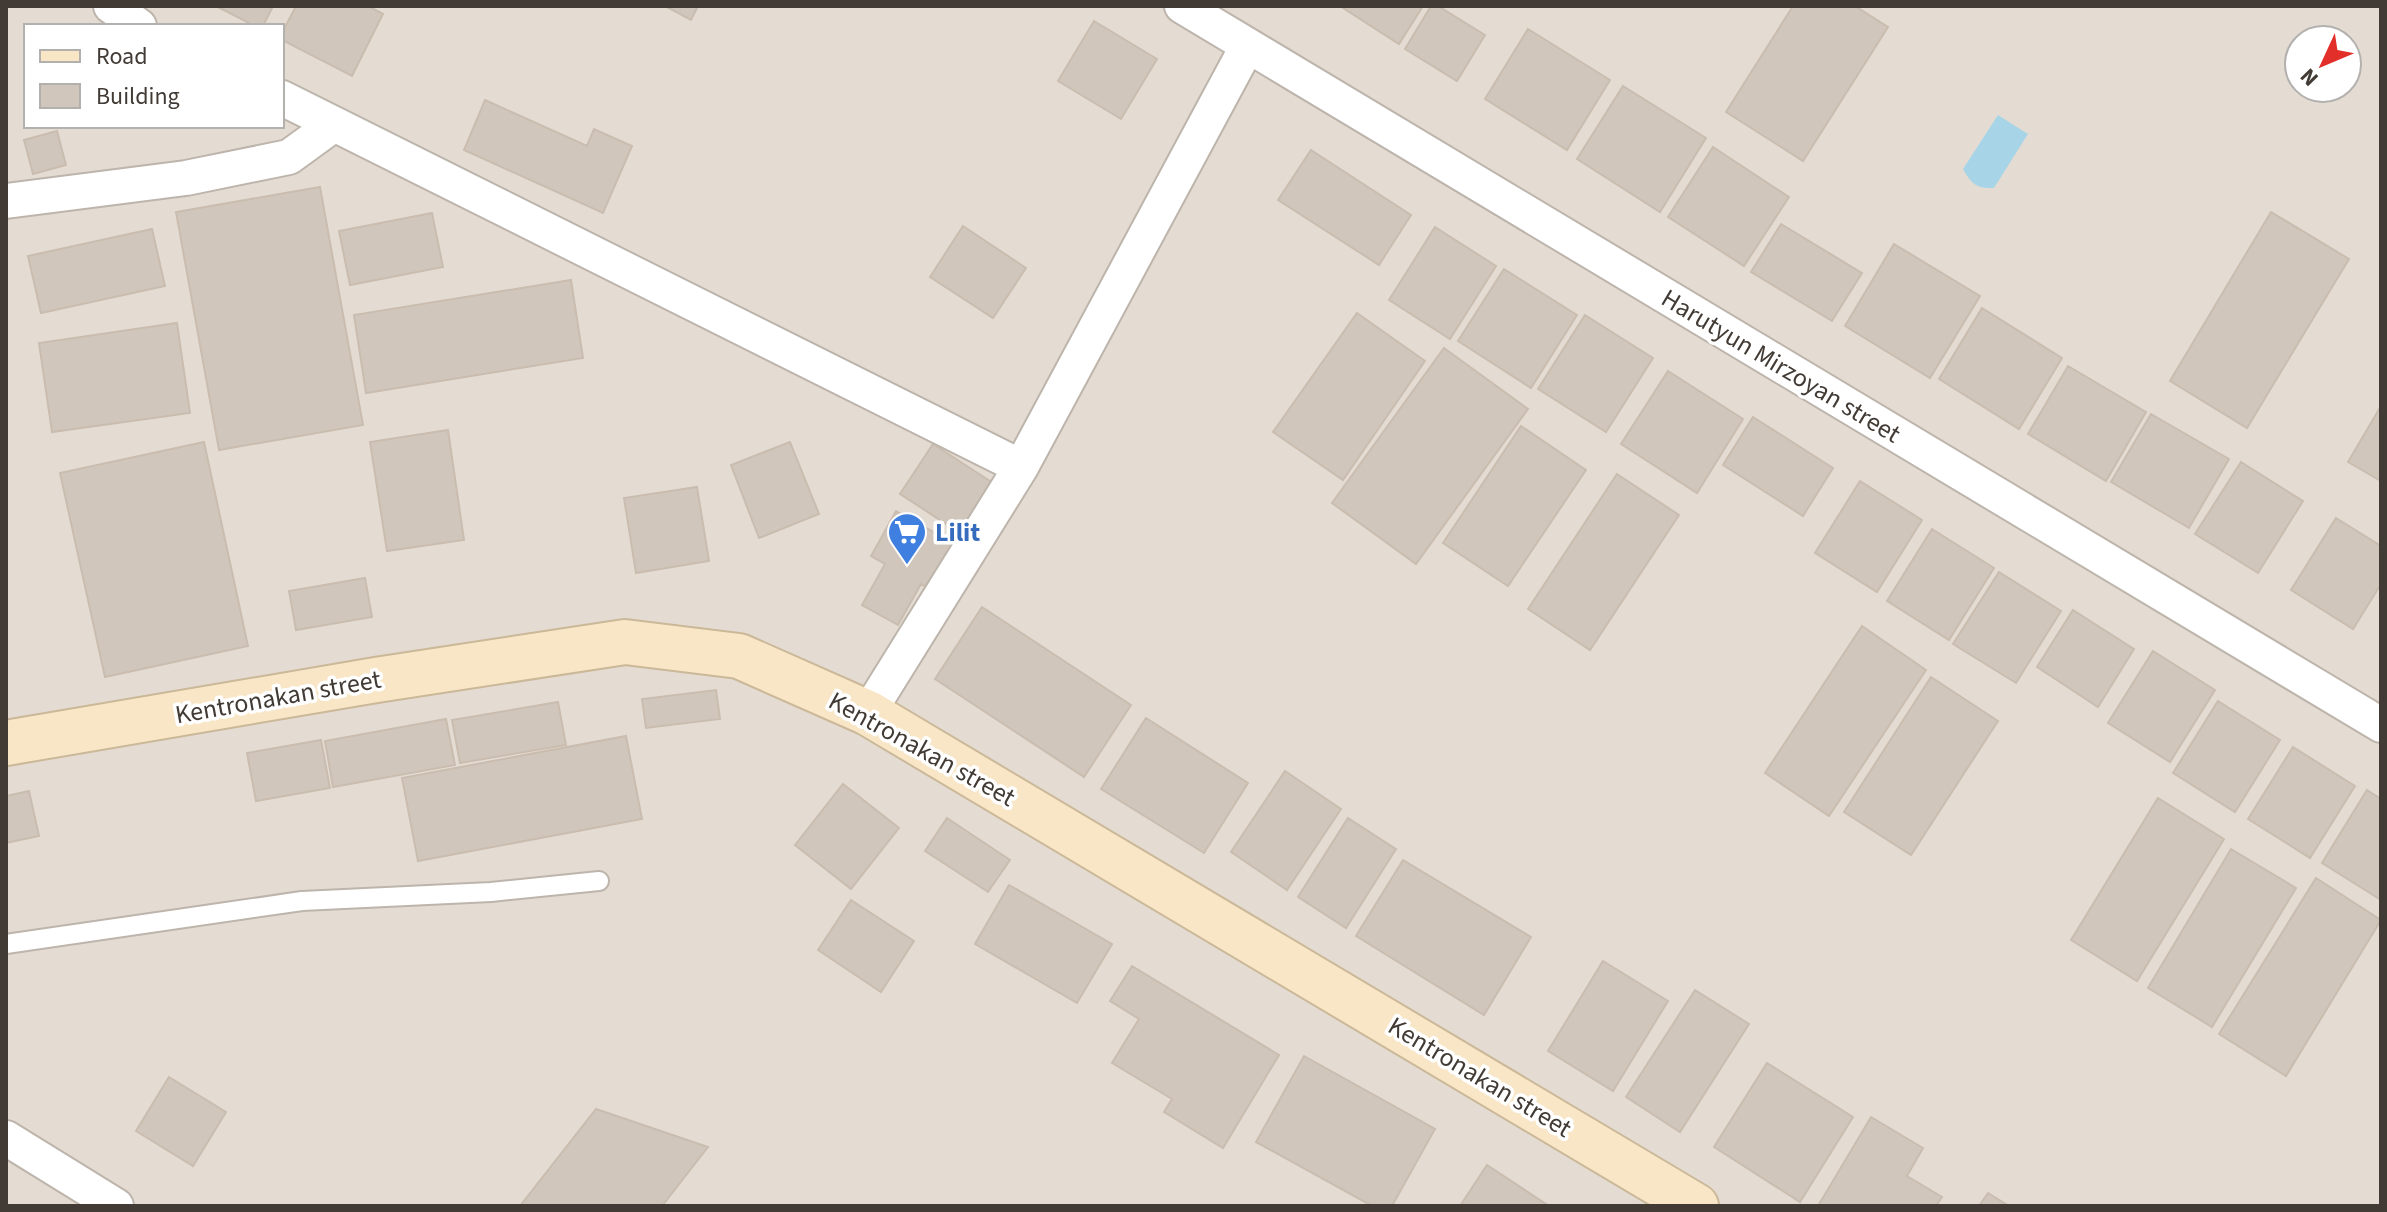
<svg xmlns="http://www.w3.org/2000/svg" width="2387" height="1212" font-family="'Source Sans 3',sans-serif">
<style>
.residential{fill:#e4dcd3;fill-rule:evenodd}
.water{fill:#a7d5e7}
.building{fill:#d0c6bb;stroke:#cabdaf;stroke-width:2}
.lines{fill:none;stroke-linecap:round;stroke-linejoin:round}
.service-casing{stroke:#bdb5ab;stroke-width:22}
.minor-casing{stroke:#bdb5ab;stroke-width:38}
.secondary-casing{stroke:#cbb898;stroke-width:48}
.service{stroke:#fff;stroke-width:18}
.minor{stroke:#fff;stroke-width:34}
.secondary{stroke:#f8e6c7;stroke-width:44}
.labels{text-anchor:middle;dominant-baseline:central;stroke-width:7;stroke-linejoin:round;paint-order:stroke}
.street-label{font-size:26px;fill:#423b35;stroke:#fff}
.shop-label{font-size:26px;font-weight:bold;fill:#366cbe;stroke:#fff;text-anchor:start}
</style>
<rect width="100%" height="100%" fill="#f0ebe5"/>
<!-- residential -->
<path class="residential" d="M6,6h2375v1200h-2375zM26,26h256v100h-256zM2299,40h48v48h-48z"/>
<!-- water -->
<path class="water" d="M1998,115l30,19 -34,54c-17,1 -23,-4 -31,-19z"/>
<!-- building -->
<path class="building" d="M216,6h57l-10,20h-8z
M296,6h72l15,8 -31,62 -70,-36v-7z
M665,6h33l-7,14z
M1340,6h83l-24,38z
M1431,6h7l47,29 -28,46 -52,-32z
M1793,6h62l33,21 -85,134 -77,-49z
M1094,21l63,38 -36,60 -63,-38z
M1528,29l82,51 -43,70 -82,-51z
M1623,86l83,52 -46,74 -83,-53z
M485,100l102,46 7,-17 38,17 -29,67 -139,-63z
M57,131l9,34 -33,9 -9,-34z
M1713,147l76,50 -45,69 -76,-49z
M1311,150l100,65 -32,50 -101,-65z
M320,187l43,238 -144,25 -43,-238z
M2271,212l78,47 -102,169 -77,-47z
M432,213l11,54 -93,18 -11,-54z
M1781,224l81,49 -30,48 -81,-49z
M963,226l63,42 -33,50 -63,-41z
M1435,227l61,39 -46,73 -61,-39z
M152,229l13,57 -124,27 -13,-57z
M1894,244l86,52 -50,82 -85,-52z
M1504,269l73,46 -46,73 -73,-47z
M571,280l12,78 -217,35 -12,-78z
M1982,308l80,50 -43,71 -80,-50z
M1357,313l68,48 -82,119 -70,-48z
M1585,315l68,43 -47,74 -68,-43z
M177,323l13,90 -138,19 -13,-89z
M1444,348l84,61 -112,155 -84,-61z
M2068,366l78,46 -40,69 -78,-47z
M1668,371l75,48 -46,74 -76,-49z
M2381,406v75l-33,-19z
M2151,414l78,45 -40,69 -78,-46z
M1753,417l80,51 -30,48 -80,-51z
M1521,426l65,44 -78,116 -65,-43z
M448,430l16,110 -77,11 -17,-109z
M204,442l44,204 -143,31 -45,-204z
M790,442l29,72 -60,24 -28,-73z
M933,444l63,41 -33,50 -63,-41z
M2241,462l62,39 -45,72 -63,-39z
M1617,474l62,41 -89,135 -62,-41z
M1860,481l62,39 -45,72 -62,-39z
M697,487l12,74 -73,12 -12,-75z
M896,511l64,36 -26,45 -13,-8 -23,41 -36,-20 23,-41 -14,-8z
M2336,518l45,28v38l-28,45 -62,-39z
M1932,529l62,39 -45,72 -62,-39z
M1999,572l62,39 -45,72 -63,-39z
M365,578l7,39 -76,13 -7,-39z
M982,607l149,98 -47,72 -149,-98z
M2073,610l61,39 -36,58 -61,-40z
M1862,626l64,44 -97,146 -64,-43z
M2153,651l62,39 -45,72 -62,-39z
M1931,677l67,44 -87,134 -67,-43z
M716,690l4,29 -74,9 -4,-29z
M2218,701l62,39 -45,72 -62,-39z
M558,702l8,43 -106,18 -8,-43z
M1146,718l102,65 -44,70 -103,-64z
M446,719l9,46 -122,22 -8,-46z
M626,736l16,83 -224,42 -16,-83z
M321,740l9,48 -74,13 -9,-48z
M2293,747l62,39 -45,72 -62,-39z
M1285,771l56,38 -54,81 -56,-38z
M843,784l56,44 -48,61 -56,-44z
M2367,790l14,9v101l-59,-37z
M29,791l10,45 -33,7v-47z
M2158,798l66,41 -87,142 -66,-41z
M947,818l63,42 -22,32 -63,-41z
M1348,818l48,31 -50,79 -48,-31z
M2231,849l65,39 -84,139 -64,-39z
M1403,860l128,77 -47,78 -128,-79z
M2316,878l65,42 -95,156 -67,-42z
M1009,885l103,59 -35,59 -102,-59z
M851,900l63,41 -33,51 -63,-42z
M1603,961l65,40 -55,90 -65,-40z
M1132,966l147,89 -56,93 -59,-36 8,-13 -60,-36 27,-44 -29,-18z
M1695,990l54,34 -69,108 -54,-35z
M1304,1056l131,73 -43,77h-20l-116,-64z
M1767,1063l86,54 -53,85 -86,-55z
M169,1077l57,35 -33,54 -57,-35z
M596,1109l112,38 -46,59h-142z
M1871,1117l52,31 -16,28 35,21 -6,9h-118z
M1487,1165l62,41h-89z
M1988,1193l21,13h-30z"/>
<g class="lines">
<defs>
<path id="service" d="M6,944l296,-43 189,-9 108,-11"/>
<path id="minor" d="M111,6l28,20
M1182,6l1199,719
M282,98l739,369
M6,201l180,-23 103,-21 44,-32
M868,713l153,-246 226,-420
M6,1138l110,68"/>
<path id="secondary" d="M6,743l370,-63 249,-38 114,14 129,57 828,493"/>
</defs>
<!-- service casing -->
<use href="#service" class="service-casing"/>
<!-- minor casing -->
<use href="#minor" class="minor-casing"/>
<!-- secondary casing -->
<use href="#secondary" class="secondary-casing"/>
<!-- service -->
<use href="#service" class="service"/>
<!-- minor -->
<use href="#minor" class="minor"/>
<!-- secondary -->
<use href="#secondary" class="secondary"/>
</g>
<!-- icons -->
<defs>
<symbol id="supermarket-pin" viewBox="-11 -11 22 30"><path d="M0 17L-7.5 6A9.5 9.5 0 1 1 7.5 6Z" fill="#3f7fe0" stroke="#fff"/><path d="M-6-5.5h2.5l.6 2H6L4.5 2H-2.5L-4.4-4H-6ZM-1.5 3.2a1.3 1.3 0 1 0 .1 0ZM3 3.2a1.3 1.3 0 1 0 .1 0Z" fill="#fff"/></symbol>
</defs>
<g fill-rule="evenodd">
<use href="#supermarket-pin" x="885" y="510" width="44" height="60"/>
</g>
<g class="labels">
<!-- street labels -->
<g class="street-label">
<text transform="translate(1781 366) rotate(31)">Harutyun Mirzoyan street</text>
<text transform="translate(278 697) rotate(-10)">Kentronakan street</text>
<text transform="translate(922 749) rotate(29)">Kentronakan street</text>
<text transform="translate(1480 1077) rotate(31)">Kentronakan street</text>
</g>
<!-- shop labels -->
<g class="shop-label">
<text x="935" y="532">Lilit</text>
</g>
</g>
<!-- border -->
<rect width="2387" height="1212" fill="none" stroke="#423b35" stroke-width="16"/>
<!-- legend -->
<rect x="24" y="24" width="260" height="104" fill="#ffffff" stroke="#b3b1ae" stroke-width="2"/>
<rect x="40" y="50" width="40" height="12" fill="#f8e6c7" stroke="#b3b1ae" stroke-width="2"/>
<text x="96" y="64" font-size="24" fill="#423b35">Road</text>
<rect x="40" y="84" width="40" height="24" fill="#d0c6bb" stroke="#b3b1ae" stroke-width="2"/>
<text x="96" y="104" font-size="24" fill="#423b35">Building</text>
<!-- north arrow -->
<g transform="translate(2323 64) rotate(226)"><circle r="38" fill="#ffffff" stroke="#b3b1ae" stroke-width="2"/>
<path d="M0-6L14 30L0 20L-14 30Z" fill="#e22f2a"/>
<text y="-12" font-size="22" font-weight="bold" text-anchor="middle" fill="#423b35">N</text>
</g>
</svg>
